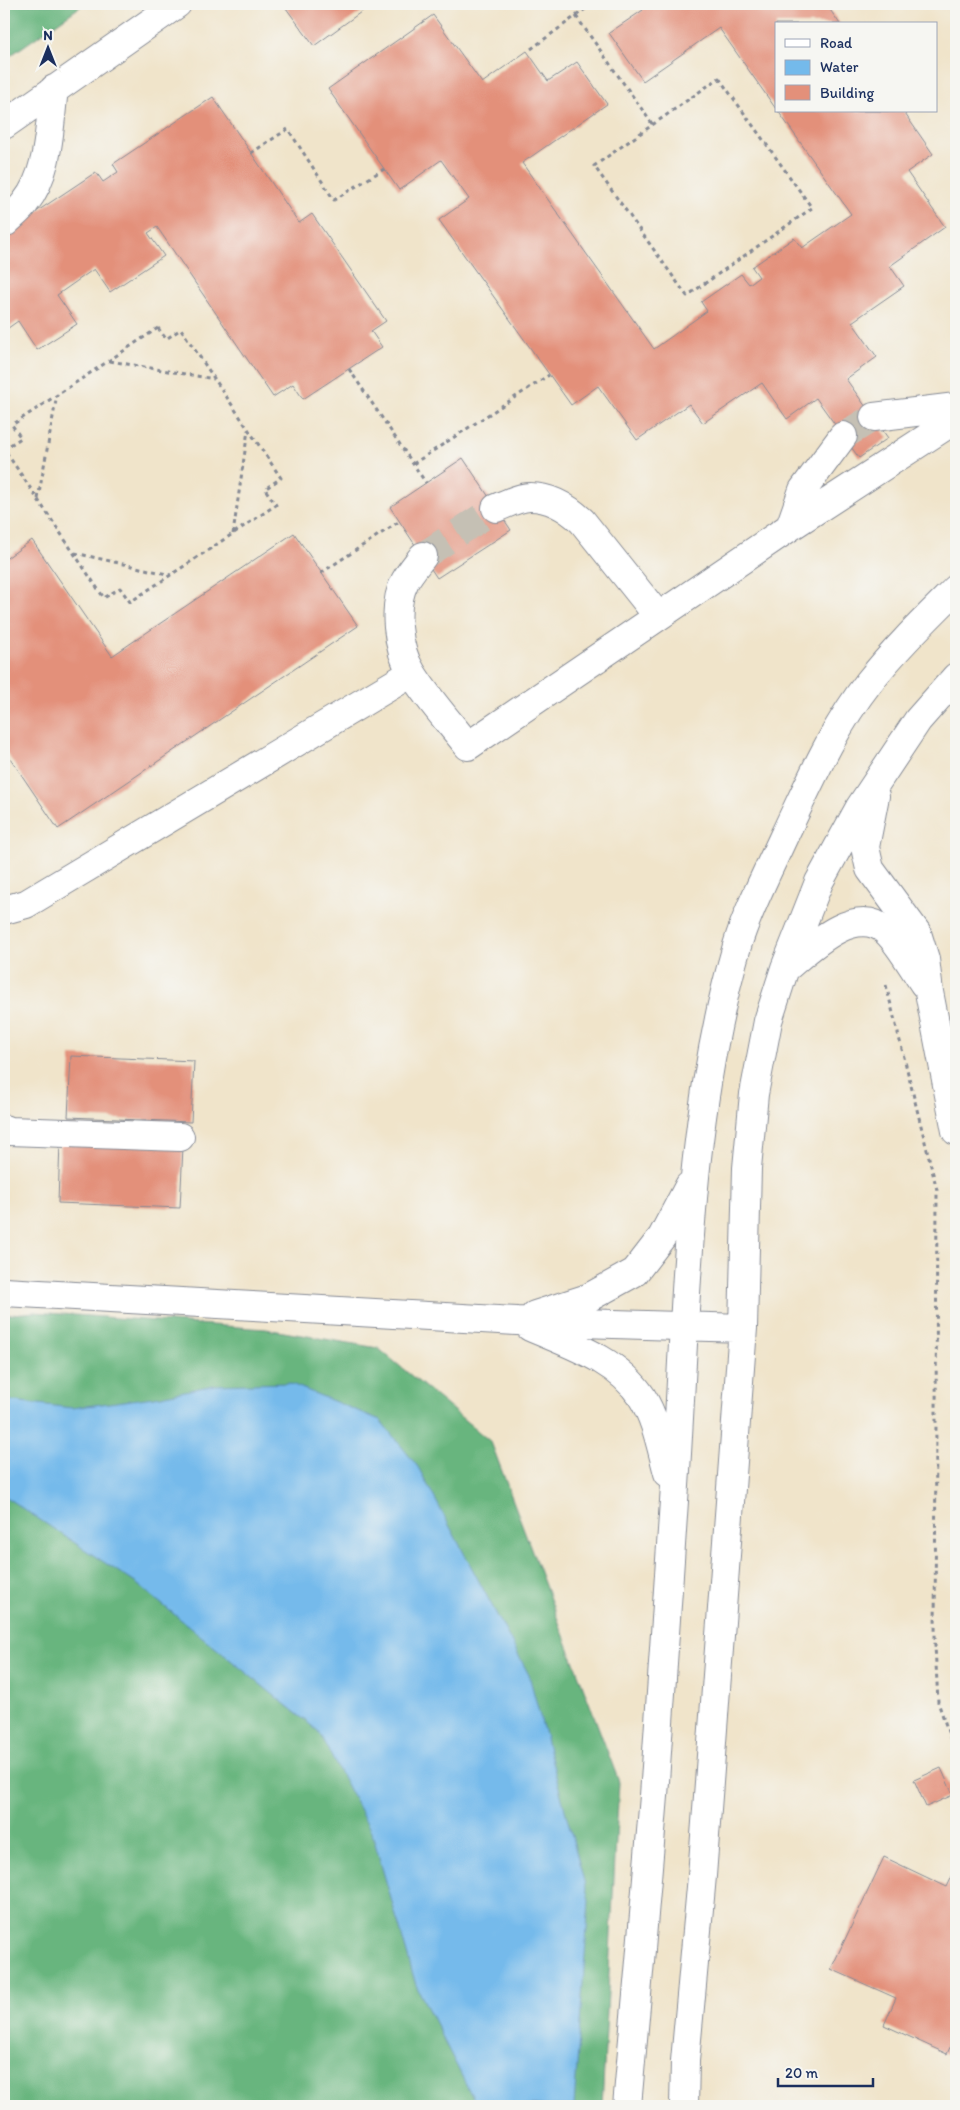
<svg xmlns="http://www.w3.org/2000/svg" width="960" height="2110" font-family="Itim,sans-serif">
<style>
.forest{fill:#68b57e;stroke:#42726e}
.water{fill:#74baeb;stroke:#4874a4}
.building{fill:#e3907a}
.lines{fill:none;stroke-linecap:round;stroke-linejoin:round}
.minor-tunnel{stroke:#c5c0b4;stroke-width:28;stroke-dasharray:28 14;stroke-linecap:butt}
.minor-casing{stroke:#868a94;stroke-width:30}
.path{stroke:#868a94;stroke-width:3;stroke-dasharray:4 4;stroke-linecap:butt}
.minor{stroke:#fff;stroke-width:28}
</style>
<rect width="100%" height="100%" fill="#f6f6f2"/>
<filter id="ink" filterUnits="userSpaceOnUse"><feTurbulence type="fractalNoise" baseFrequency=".02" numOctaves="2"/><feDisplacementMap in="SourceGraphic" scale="10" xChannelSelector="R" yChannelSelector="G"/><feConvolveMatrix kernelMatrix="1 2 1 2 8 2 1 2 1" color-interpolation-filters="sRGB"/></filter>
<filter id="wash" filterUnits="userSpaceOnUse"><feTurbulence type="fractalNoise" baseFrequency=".0096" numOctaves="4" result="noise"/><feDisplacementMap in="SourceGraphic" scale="20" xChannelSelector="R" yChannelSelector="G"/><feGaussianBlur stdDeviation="1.12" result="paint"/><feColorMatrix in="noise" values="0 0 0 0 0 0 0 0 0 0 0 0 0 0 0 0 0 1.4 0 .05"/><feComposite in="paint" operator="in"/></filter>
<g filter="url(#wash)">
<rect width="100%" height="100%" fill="#f0e4ca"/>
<!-- forest -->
<path class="forest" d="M4,4h80l-80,56z
M34,1312l232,17 112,19 113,94 128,340 -17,324h-598v-791z"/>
<!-- water -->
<path class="water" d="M289,1383l91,37 38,47 111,208 60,225 -15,206h-97l-61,-121 -44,-152 -54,-102 -181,-147 -133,-88v-96l68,8 89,-12 53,-11z"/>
<g id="blocks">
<!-- building -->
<path class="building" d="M283,4h89l-58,42z
M639,4h187l14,20h-64v85l-57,-81 -76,53 -34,-48 34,-23z
M433,15l49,68 45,-32 21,30 29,-19 30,42 -85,59 132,186 53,-38 -6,-9 40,-28 8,10 10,-7 -7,-10 42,-29 8,10 49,-34 -73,-103h125l30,43 -26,18 38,55 -55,39 14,20 -52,36 25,35 -31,22 42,59 -29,20 -43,-60 -29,21 -25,-36 -59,40 -14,-19 -52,36 -39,-54 -27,19 -132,-185 30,-21 -28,-39 -42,30 -71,-101z
M213,97l86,126 13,-9 74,107 -15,10 11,16 -79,52 -10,-15 -20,13 -116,-170 -9,6 16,23 -54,36 -16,-23 -37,26 20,29 -40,26 -19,-29 -14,10v-112l8,9 84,-56 7,10 15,-10 -5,-8z
M463,458l48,72 -74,48 -47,-71z
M294,533l64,93 -300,203 -54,-80v-189l28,-20 80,116z
M71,1056l123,5 -3,61 -123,-5z
M60,1141l123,6 -3,61 -122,-5z
M941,1768l12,27 -27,12 -12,-27z
M884,1857l63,30 9,-19v166l-9,20 -63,-29 12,-27 -65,-29z"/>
</g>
</g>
<g filter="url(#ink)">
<use href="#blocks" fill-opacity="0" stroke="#868a94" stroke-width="1"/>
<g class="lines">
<!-- minor-tunnel -->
<path class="minor-tunnel" d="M843,436l31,-19
M423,556l73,-48"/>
<defs>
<path id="minor" d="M4,125l173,-121
M6,222c6,-6 14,-12 19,-19 25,-31 24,-76 29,-114
M874,417l82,-10
M496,508c10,-4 23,-11 34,-11 20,0 37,10 52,24l76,95
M790,527l13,-37 40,-54
M423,556c-6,8 -13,16 -18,25 -13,25 -8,68 7,92 16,26 37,49 56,73l322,-219 166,-108
M875,796l-10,51 5,22 47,64 8,26 4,33 27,139
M4,910l22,-6 386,-231
M786,968c23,-19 69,-65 100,-37 15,14 26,36 38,53
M4,1129l5,2 171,6
M4,1292l513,29 226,7
M535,1315l53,-17 47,-26 27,-35 27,-51
M530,1327c39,17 87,32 112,70 14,22 19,51 26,76
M627,2106c9,-103 19,-207 27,-310 7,-98 13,-197 20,-295 13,-185 11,-375 63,-555 10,-35 32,-77 47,-110 25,-52 49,-108 85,-154 26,-33 57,-63 87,-93
M684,2106l1,-45 17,-185 41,-548 4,-160 7,-74 14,-73 17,-53 34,-86 41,-75 58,-87 38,-43"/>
</defs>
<!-- minor casing -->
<use href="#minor" class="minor-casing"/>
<!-- path -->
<path class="path" d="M576,16l77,109
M531,49l61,-45
M719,78l93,130 -125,88 -93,-130z
M251,153l37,-24 46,71 50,-31
M158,328l8,11 15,-10 100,149 -16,11 11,16 -146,97 -10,-14 -16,10 -100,-149 17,-11 -9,-13z
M110,361l104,18
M349,369l77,114
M413,464l136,-89
M38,499l19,-104
M233,534l15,-104
M75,553l96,22
M321,573l79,-52
M886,985l51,205 -2,455 3,57 18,53"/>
<!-- minor -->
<use href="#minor" class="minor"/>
</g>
</g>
<!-- margin -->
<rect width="960" height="2110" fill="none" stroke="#f6f6f2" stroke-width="20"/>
<!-- legend -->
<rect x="775" y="22" width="162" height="90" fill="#f6f6f2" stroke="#9ea6b7"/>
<rect x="785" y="39" width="25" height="8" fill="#ffffff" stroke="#9ea6b7"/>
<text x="820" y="48" font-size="15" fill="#1b2f5e">Road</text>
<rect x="785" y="60" width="25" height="15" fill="#74baeb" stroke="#9ea6b7"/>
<text x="820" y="72" font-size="15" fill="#1b2f5e">Water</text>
<rect x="785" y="85" width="25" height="15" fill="#e3907a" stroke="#9ea6b7"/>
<text x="820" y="98" font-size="15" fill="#1b2f5e">Building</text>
<!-- north arrow -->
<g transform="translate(48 48)" stroke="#f6f6f2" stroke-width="4" paint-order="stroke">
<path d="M0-4L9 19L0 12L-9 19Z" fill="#1b2f5e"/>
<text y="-8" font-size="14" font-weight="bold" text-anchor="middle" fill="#1b2f5e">N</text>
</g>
<!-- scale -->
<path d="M778 2078v8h95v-8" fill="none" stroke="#1b2f5e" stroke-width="2.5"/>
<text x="785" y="2078" font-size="15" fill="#1b2f5e" stroke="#f6f6f2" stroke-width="4" paint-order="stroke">20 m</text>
</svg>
